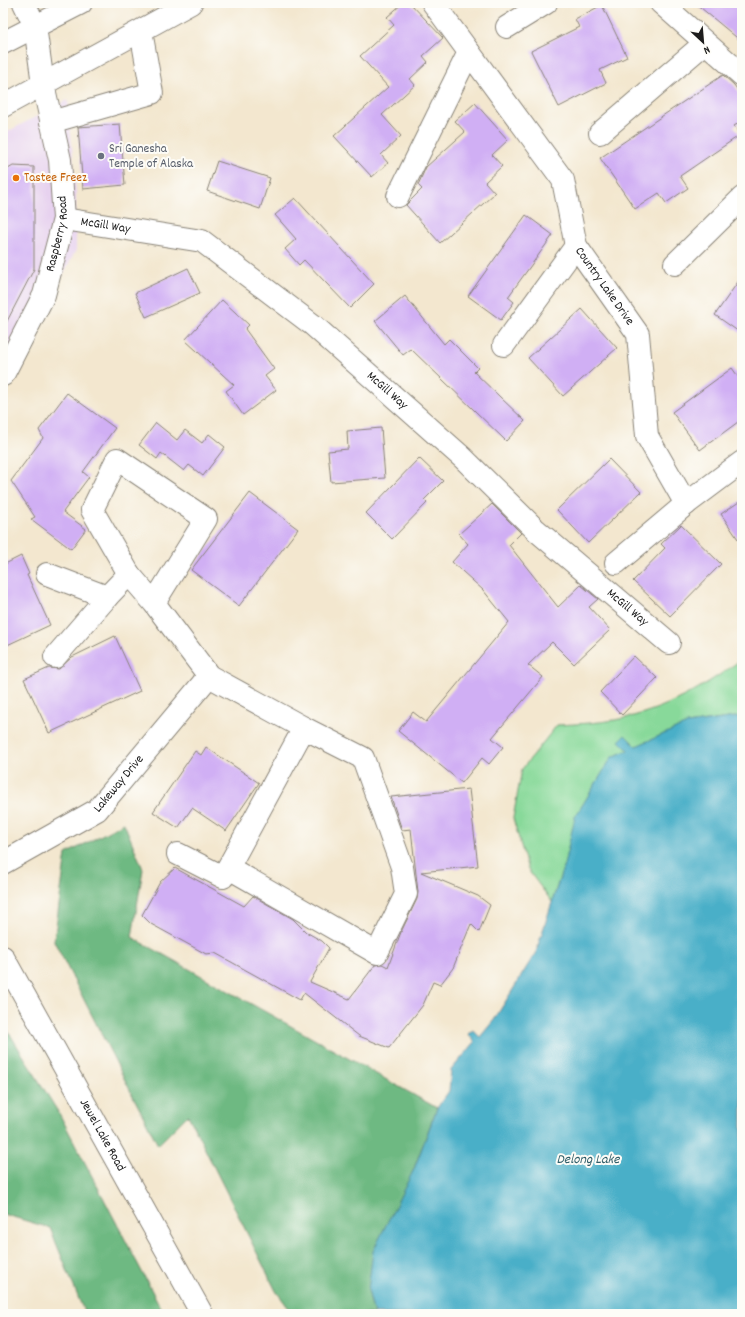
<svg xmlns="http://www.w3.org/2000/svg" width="745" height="1317" font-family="Dekko,sans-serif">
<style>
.built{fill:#e7d2ef}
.green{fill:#88d99a;stroke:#527a5b}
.forest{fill:#6eb982;stroke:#456a4f}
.water{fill:#49afc8;stroke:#326672}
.building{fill:#d0aff4}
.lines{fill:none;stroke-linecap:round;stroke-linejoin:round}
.minor-casing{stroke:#888276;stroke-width:24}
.major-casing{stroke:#888276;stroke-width:24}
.minor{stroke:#fff;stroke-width:22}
.major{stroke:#fff;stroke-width:22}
.worship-dot{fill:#6b7280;stroke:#fdfcf7;stroke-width:1.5}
.food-dot{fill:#e8710a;stroke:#fdfcf7;stroke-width:1.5}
.labels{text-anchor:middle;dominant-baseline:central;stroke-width:4;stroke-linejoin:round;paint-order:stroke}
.worship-label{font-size:13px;fill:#5b616d;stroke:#fdfcf7;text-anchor:start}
.food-label{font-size:13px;fill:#c56008;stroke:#fdfcf7;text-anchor:start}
.street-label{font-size:13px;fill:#1c1c1c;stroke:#fdfcf7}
.water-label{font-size:14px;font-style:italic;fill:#305e69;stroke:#fdfcf7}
</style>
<rect width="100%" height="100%" fill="#fdfcf7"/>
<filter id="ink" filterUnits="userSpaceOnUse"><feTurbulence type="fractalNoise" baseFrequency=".025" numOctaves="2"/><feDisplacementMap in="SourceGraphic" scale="8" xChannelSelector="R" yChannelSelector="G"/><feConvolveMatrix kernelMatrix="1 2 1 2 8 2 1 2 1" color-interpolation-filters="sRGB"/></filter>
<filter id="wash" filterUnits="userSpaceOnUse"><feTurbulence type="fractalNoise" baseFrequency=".012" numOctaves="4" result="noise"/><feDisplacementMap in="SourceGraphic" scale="16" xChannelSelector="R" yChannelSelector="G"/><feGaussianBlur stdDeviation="0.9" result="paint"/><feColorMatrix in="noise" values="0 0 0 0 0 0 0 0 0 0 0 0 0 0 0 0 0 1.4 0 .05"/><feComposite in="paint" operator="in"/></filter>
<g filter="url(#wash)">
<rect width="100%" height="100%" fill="#f3e7cf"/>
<!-- built -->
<path class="built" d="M68,100l8,93v57l-73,140v-256z"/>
<!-- green -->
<path class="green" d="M742,659v57l-55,8 -123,141 -12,37 -24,-32 -15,-52 9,-49 35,-44c19,-1 39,-2 58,-5 50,-9 87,-32 127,-61z"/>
<!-- forest -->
<path class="forest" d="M124,823l19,46 -11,68 305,171 -69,182 6,24h-81l-17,-23 -88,-176 -30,30 -104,-204 12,-87z
M3,1023l57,92 104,199h-79l-35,-86 -47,-14z"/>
<!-- water -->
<path class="water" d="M742,716v598h-368l-6,-24 5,-39 41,-82 23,-61 12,-17 2,-21 24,-28 -7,-8 5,-4 7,7 14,-17 42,-68 28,-87 11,-48 37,-60 16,-7 -9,-9 6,-6 11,11 51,-22z"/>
<g id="blocks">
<!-- building -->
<path class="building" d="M403,3h7l33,35 -20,18 5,6 -18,17 5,6 -33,30 19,21 -20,19 7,8 -16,14 -38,-41 54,-49 -28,-31 34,-31 -7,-8z
M695,3h47v39z
M602,5l25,52 -27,13 6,13 -47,24 -28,-56 48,-24 -4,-8z
M723,75l11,10 8,11v25l-8,5 6,9 -60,41 8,12 -22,15 -7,-10 -24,16 -35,-51z
M475,103l33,37 -16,15 10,11 -17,16 10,11 -55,50 -34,-38 16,-16 -4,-4 8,-18 39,-35 -10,-11z
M120,124l5,61 -42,4 -5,-62z
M217,161l53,17 -10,31 -53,-18z
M13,166l21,1v102l-31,60v-157z
M295,198l79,86 -24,24 -46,-48 -5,5 -14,-16 11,-10 -21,-24z
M526,215l27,20 -45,62 6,5 -13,18 -33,-24z
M188,268l12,25 -54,24 -11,-24z
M742,276v58l-27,-19z
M405,296l39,48 5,-5 29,29 -4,4 51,49 -19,20 -95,-92 -8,6 -28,-34z
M222,300l27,25 -4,4 29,40 -9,7 11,14 -33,25 -17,-24 8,-6 -49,-45z
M582,309l35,39 -54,48 -35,-38z
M732,368l10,14v37l-42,31 -28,-38z
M67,393l48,35 -32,44 6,5 -26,35 23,17 -15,20 -40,-30 4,-2 -24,-36 32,-43 -4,-8z
M156,423l21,17 8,-10 17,13 7,-9 16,13 -22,29 -14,-11 -5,6 -23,-18 -4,6 -18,-14z
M381,428l4,50 -54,4 -3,-31 20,-2 -1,-18z
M419,458l24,23 -19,19 3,3 -35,36 -26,-26z
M609,459l32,33 -53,51 -31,-33z
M250,493l48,36 -59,77 -48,-36z
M742,500v45l-21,-31z
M492,504l29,29 -12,12 49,62 23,-22 17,14 -9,8 21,23 -36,34 -22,-22 -24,23 15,12 -51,61 11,9 -14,17 -7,-6 -20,25 -64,-52 15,-19 13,10 83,-100 -26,-32 -31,-28 16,-18 -9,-10z
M681,525l40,39 -51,52 -37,-35 32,-33 -4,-4z
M21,556l8,18 -2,1 23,50 -47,22v-82z
M115,636l25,55 -91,42 -25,-54 25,-11 10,1 13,-12z
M634,656l23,22 -35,37 -22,-23z
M206,747l53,36 -33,48 -34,-23 -14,20 -25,-16 42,-61 6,4z
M469,789l9,77 -57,6 57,24 12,9 -11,27 -8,-8 -18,44 -13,17 -7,-3 -10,23 -34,43 -30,-12 -55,-43 -4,7 -85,-47 -9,1 -55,-30 -9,-9 18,-33 15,-14 69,38 9,-10 40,23 13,13 16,9 7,7 -19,34 39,17 26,-34 7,-1 6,3 13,-35 16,-33 1,-7 -7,-63 -9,1 -11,-33z"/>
</g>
</g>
<g filter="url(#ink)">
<use href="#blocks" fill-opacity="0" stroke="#888276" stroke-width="1"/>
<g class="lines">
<defs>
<g id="minor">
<path id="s1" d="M433,3l130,177 13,66 62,88 9,102 39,68"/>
<path d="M661,3l81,72"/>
<path d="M507,27l39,-24"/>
<path d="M51,122l101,-29 -11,-62"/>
<path d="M600,133l105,-90"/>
<path d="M398,196l71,-144"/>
<path id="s2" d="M64,219l138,22 111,84 150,133 73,72 133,113"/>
<path d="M675,264l67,-66"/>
<path d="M504,345l72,-99"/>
<path id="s3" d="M3,375l41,-80 20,-76 -4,-59 -17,-76 -8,-58 -11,-23"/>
<path d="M616,563l70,-59 56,-42"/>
<path d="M47,574l60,23"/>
<path d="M154,603l52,-84 -89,-60 -25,51 37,64 25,29 55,73 95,52"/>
<path d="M55,657l52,-60 22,-23"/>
<path d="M178,854l45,23 81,-149 59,30 39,109 4,27 -29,59 -148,-85"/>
<path id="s4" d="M3,863l94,-53 112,-134"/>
</g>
<g id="major">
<path d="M3,43l78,-40"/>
<path d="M3,106l188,-103"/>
<path id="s5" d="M3,957l199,357"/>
</g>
</defs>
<!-- minor casing -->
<use href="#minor" class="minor-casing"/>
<!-- major casing -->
<use href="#major" class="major-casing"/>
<!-- minor -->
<use href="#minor" class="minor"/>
<!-- major -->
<use href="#major" class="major"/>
</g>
</g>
<!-- markers -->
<circle class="worship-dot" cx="101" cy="156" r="4"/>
<circle class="food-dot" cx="16" cy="178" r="4"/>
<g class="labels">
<!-- worship labels -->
<g class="worship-label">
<text x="109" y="149">Sri Ganesha<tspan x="109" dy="15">Temple of Alaska</tspan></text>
</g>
<!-- food labels -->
<g class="food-label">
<text x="24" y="178">Tastee Freez</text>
</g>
<!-- street labels -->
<g class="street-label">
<text stroke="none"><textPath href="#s2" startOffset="42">McGill Way</textPath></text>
<text stroke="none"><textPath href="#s3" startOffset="153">Raspberry Road</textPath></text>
<text stroke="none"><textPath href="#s1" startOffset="336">Country Lake Drive</textPath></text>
<text stroke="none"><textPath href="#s2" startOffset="378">McGill Way</textPath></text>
<text stroke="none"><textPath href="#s2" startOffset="702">McGill Way</textPath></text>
<text stroke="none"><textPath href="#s4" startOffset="142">Lakeway Drive</textPath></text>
<text stroke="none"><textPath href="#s5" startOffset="204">Jewel Lake Road</textPath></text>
</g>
<!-- water labels -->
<g class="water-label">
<text x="588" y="1160">Delong Lake</text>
</g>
</g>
<!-- margin -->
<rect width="745" height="1317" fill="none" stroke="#fdfcf7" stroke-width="16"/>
<!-- north arrow -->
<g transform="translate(703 42) rotate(154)" stroke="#fdfcf7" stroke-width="3" paint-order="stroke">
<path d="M0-3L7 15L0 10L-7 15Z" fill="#1c1c1c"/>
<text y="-6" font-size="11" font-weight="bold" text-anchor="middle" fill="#1c1c1c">N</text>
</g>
</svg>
